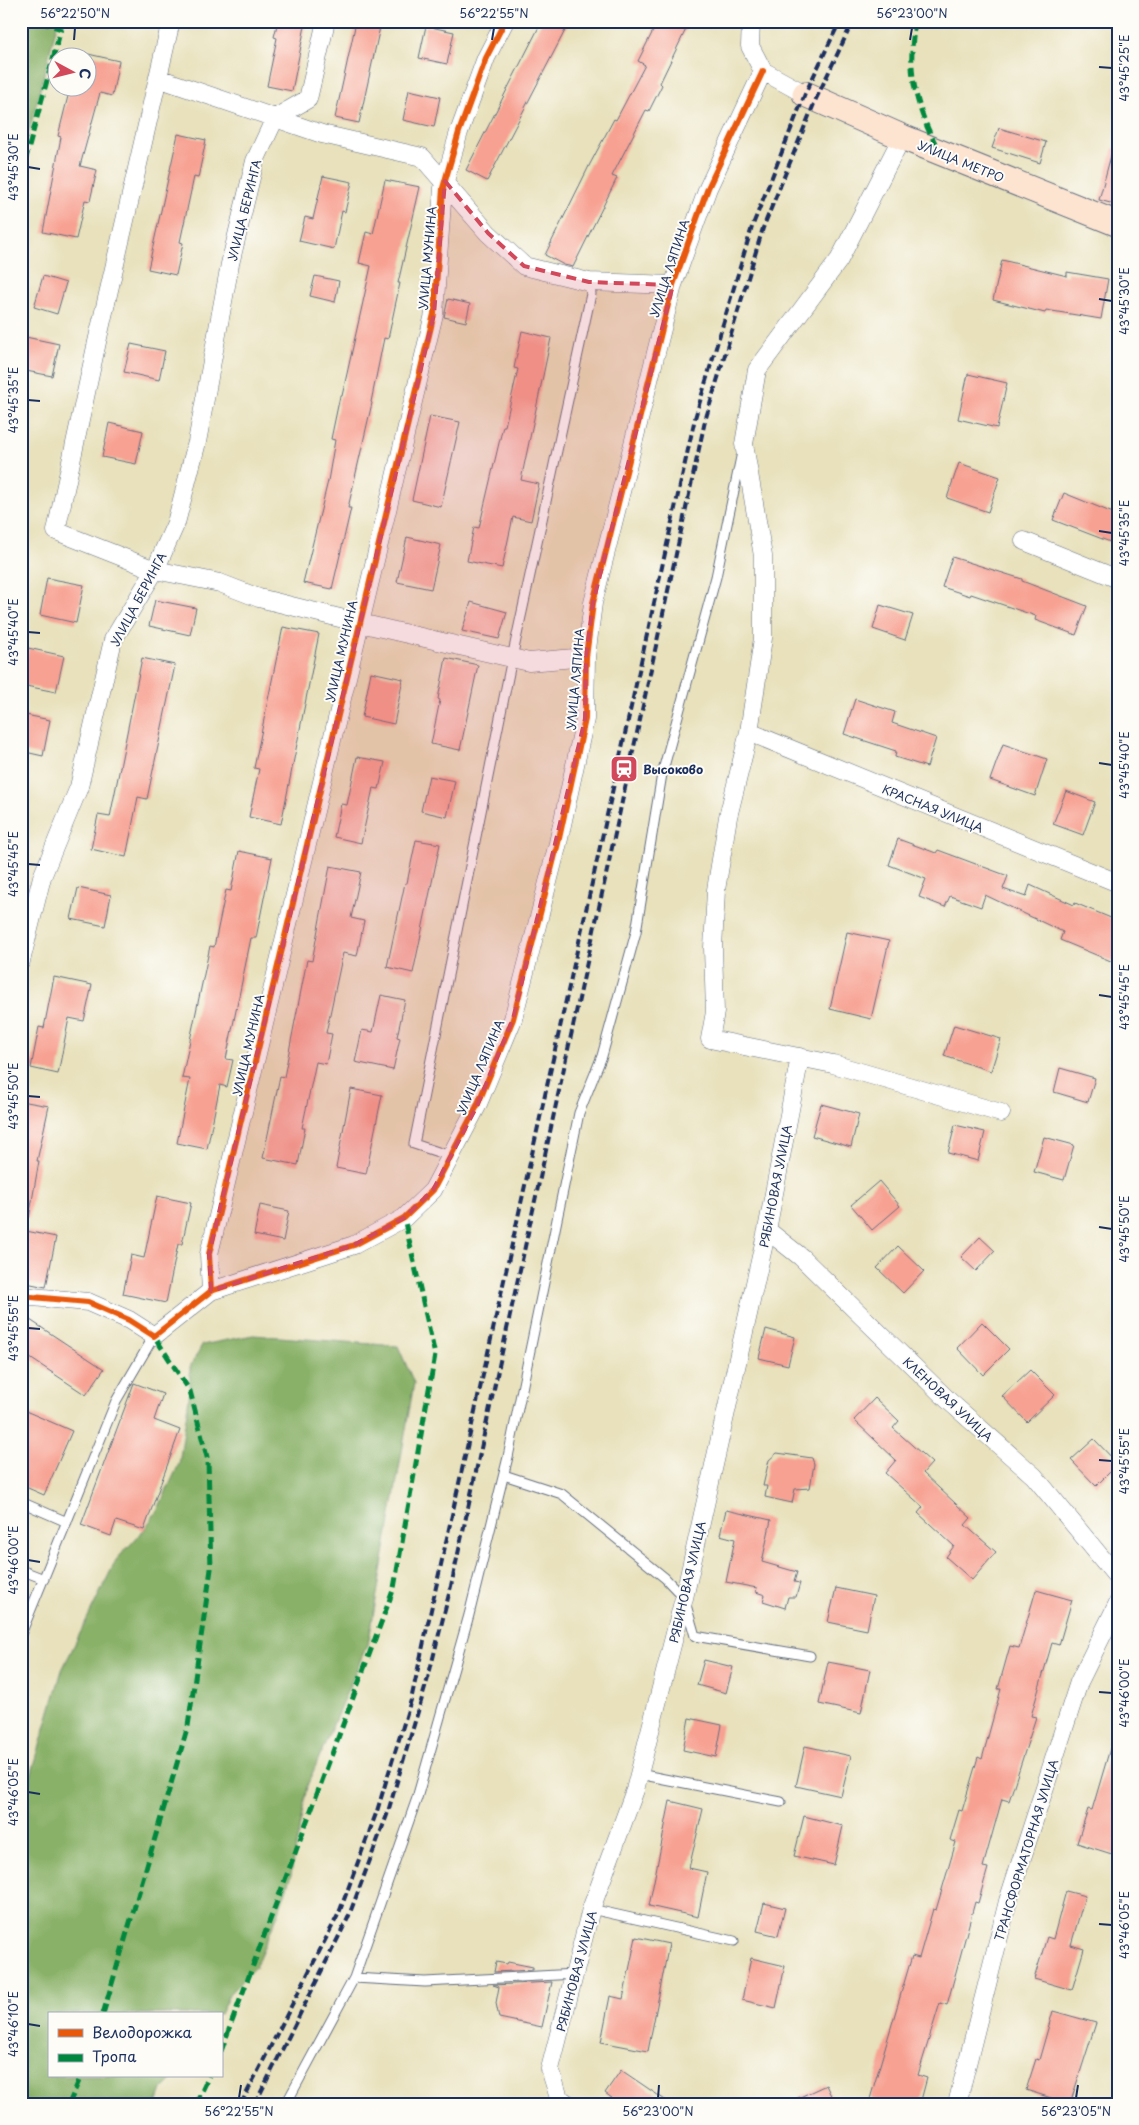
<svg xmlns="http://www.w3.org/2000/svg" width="1139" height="2125" font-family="'Playpen Sans',sans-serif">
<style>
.forest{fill:#89b167;stroke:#527062}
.building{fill:#f7a192}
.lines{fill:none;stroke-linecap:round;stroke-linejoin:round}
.lane-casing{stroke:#636d7f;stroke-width:11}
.street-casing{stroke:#636d7f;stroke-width:19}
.secondary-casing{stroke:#636d7f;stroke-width:27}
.lane{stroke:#fff;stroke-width:9}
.street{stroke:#fff;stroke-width:18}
.secondary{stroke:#fde4d1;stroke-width:25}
.rail{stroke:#1b2f5e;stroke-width:4;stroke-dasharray:8 4;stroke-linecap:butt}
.quiet{stroke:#00873e;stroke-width:5;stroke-dasharray:10 5;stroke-linecap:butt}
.cycleway-casing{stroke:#fdfcf7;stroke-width:9}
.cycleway{stroke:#e8590c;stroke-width:6}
.marked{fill:#d1495b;fill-opacity:0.2;stroke:#d1495b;stroke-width:4;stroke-dasharray:10 6;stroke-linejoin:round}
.ticks{fill:none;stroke:#1b2f5e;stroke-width:2}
.labels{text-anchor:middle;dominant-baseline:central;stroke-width:4;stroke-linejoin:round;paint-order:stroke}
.street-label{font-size:12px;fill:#1b2f5e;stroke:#fdfcf7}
.poi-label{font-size:12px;font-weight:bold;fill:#1b2f5e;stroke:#fdfcf7;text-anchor:start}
.neatline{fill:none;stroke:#1b2f5e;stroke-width:2}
.ticks-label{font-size:12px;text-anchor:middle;fill:#1b2f5e}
</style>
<rect width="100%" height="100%" fill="#fdfcf7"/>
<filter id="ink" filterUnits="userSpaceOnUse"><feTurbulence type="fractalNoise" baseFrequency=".02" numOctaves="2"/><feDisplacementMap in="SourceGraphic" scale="10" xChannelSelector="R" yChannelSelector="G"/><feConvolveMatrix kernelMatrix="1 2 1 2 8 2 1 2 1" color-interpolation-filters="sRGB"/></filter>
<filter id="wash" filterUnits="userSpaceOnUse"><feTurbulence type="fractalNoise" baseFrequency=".0096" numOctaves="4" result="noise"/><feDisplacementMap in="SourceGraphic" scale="20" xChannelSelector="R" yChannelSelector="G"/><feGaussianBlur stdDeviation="1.12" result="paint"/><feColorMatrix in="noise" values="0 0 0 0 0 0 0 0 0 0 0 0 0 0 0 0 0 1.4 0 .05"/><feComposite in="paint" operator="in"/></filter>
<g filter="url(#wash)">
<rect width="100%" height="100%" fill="#e8e1bc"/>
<!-- forest -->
<path class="forest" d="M21,21h37l-37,141z
M253,1335l145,11 16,37 -45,257 -62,146 -16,89 -13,39 -23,53 -25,26 -10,21h-171v62h127l-14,14 -5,14h-136v-294l41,-140 54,-110 28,-30 14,-21 21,-45 11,-73v-24l12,-22z"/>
<g id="blocks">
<!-- building -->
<path class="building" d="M278,21h28l-14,70 -25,-5 10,-48 -3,-1z
M542,21h28l-83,160 -21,-11z
M658,21h32l-30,62 2,2 -13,26 -3,-1 -34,66 5,2 -44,89 -9,-2 -19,-10 45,-91 24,-45 2,1 29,-55 -7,-4z
M356,22l24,5 -21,96 -24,-5z
M426,26l28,6 -7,32 -28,-6z
M88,54l31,7 -7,35 -12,-3 -20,73 17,4 -7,31 -5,-1 -9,39 -33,-7 18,-95 -3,-1 12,-48h18z
M409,90l31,7 -6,30 -31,-7z
M999,128l47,14 -6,21 -48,-15z
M178,134l28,6 -8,38 -4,-1 -14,65 3,1 -7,32 -28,-6z
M1113,148l5,1v56l-19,-5z
M323,176l29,6 -7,30 -3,-1 -8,38 -35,-8 6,-24 8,2z
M385,180l35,7 -22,96h2l-12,56 -4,-1 -13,64 1,1 -24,105h3l-19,81 -29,-6 25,-102 7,-41 -4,-1 9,-43h2l29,-130 -12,-3 7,-31 7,2z
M1002,260l65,16v-4l41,7 -7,40 -55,-9 -1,3 -52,-13z
M43,276l23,7 -9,31 -23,-7z
M315,276l24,5 -4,21 -25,-6z
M448,299l22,5 -4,18 -22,-5z
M522,331l29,7 -30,142 18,4 -8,37 -18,-4 -11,51 -35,-7 7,-34 5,1 24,-102h2l13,-57 -4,-1z
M21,336l38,8 -7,32 -31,-6z
M131,344l34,7 -6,29 -35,-8z
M968,374l39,9 -10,45 -39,-9z
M430,416l30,6 -19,85 -29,-7z
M109,423l34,8 -7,33 -34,-7z
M959,463l41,14 -12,35 -41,-14z
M1064,493l54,22v30l-65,-25z
M407,537l34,8 -10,44 -34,-7z
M952,557l70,22v2l65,25 -11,29 -41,-15 1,-4 -65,-22 -1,2 -28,-9z
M47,578l37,7 -8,38 -36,-8z
M155,600l41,8 -6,27 -41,-9z
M471,602l36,10 -8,27 -37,-8z
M880,605l33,10 -8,25 -32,-11z
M283,627l36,7 -38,190 -32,-7 10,-48 -5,-1z
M28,648l36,8 -8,36 -35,-7z
M142,658l33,7 -28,134 -9,-2 -12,60 -35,-8 7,-34 12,2z
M446,658l32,7 -18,85 -29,-6 9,-44 -2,-1z
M371,672l32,7 -9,45 -32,-7z
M855,699l40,13 -3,11 44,15 -9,29 -32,-10 1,-6 -52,-17z
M21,714l29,6 -7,36 -22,-5z
M1003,744l44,15 -12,37 -45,-16z
M357,757l28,5 -6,27 -6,-1 -12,55 -27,-6 7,-33 6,1z
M429,776l26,5 -8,36 -26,-6z
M1066,791l29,11 -12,33 -30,-11z
M898,839l38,14 2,-3 70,26 -5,13 23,8 4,-12 44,20 1,-2 43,18v43l-58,-24 3,-8 -78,-37 -4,12 -31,-11 -5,11 -26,-10 7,-18 -37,-14z
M416,840l24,4 -27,129 -26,-6 18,-84h2z
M239,851l33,7 -16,80h-5l-25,121 7,1 -6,27 -7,-2 -13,64 -30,-6 13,-64 -8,-1 28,-132 4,1 12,-57 5,1z
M330,866l31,6 -10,46 13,3 -7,35 -14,-3 -17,80 6,1 -6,30 -10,-2 -14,66h3l-7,37 -35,-7 17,-82 4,1 23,-117 5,1z
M78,888l33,7 -6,31 -34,-7z
M847,932l42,9 -18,78 -41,-10z
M54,977l38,8 -8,36 -15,-3 -11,56 -27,-6 8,-41 5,1z
M381,995l24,5 -8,37 3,1 -7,32 -38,-8 7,-32 11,2z
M954,1025l47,14 -10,32 -47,-15z
M1060,1068l35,10 -7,24 -34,-10z
M351,1089l31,6 -16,79 -30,-6z
M21,1101l28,5 -12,55h2l-10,57h-8z
M821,1104l38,10 -8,33 -39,-11z
M955,1125l30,7 -7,29 -30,-8z
M1044,1137l30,8 -10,35 -30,-8z
M879,1181l21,25 -28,24 -21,-25z
M157,1196l34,7 -9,41h-4l-12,59 -43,-9 8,-39 13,3z
M260,1205l29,6 -6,30 -29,-6z
M21,1230l35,7 -10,50 -25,-5z
M980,1237l15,14 -19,20 -15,-14z
M898,1246l26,25 -21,22 -26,-25z
M21,1314l83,55 -18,26 -65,-43z
M982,1322l27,27 -26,26 -26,-27z
M766,1329l29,8 -7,28 -29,-7z
M1030,1370l25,25 -28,27 -25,-26z
M134,1383l29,11 -9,26 26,10 -36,100 -28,-9 -5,15 -30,-11z
M875,1398l24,23 -6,7 39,35 -9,10 48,45 -6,7 31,27 -24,28 -26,-23 8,-11 -36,-33 5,-6 -38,-34 11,-13 -42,-40z
M21,1409l51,22 -28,64 -23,-10z
M1094,1439l24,25 -22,22 -25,-26z
M777,1453l35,5 2,6 -4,24 -15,1 -3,14 -27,-6 2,-11h-4l6,-26z
M726,1510l45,10 -9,42 35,10 -3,10 6,1 -4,14h-8l-3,11 -22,-7 2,-6 -9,-3 1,-4 -31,-6 9,-43 -15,-4z
M836,1588l38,8 -7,34 -39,-8z
M1036,1590l36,10 -13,45 -7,-2 -21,73 5,1 -27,84 -7,-2 -19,68 5,1 -10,35 -3,-1 -28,103 -7,-2 -22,72 9,3 -7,26h-33l-17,-5 42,-143 7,2 14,-49 3,1 20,-68 -6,-2 9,-30 3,1 16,-54 4,2 19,-70h-3l12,-43 9,2z
M704,1660l29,7 -7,26 -29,-8z
M828,1662l42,8 -9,43 -42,-9z
M689,1718l33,7 -6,32 -33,-7z
M1114,1735l4,1v120l-41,-13 11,-34 4,1z
M805,1746l46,10 -10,40 -45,-10z
M670,1801l33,8 -14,59 18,4 -9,45 -49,-11z
M804,1816l39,10 -9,39 -40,-9z
M1066,1891l19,5 -14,49 13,4 -12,41 -38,-11 13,-42 6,2z
M764,1903l21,5 -7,28 -21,-5z
M636,1937l33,7 -21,107 -47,-9 9,-46 13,3z
M751,1958l34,8 -9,42 -34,-8z
M496,1962l11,2 1,-2 25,5v3l-39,2z
M552,1982l-10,45 -43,-9 -3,-15 3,-16 -6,-2z
M1053,2011l43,12 -26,81 -44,-14 10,-31 3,1z
M621,2070l50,34h-51l-15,-11z
M826,2085l9,19h-50z"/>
</g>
</g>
<g filter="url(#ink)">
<use href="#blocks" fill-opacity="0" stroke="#636d7f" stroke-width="1"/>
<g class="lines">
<defs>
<path id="lane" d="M450,1156l-36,-12 98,-486 79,-364 -2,-12
M504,1475l58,19 103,84 19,20 11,38 115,20
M21,1502l46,20
M21,1570l23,9
M21,1634l95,-233 38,-65
M639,1774l142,28
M591,1909l143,32
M575,1974l-150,8 -71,-4 63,-180 52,-183 39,-158 71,-344 23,-57 34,-124 26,-158 54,-197 25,-120
M286,2104l68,-126"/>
<path id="street" d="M171,21l-74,321 -41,189 99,39 65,13 39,15 101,25 169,39 57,-5
M751,21l-1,25 13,25 42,23
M158,78l164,56 100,23 66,76 36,33 65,16 84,3
M275,118l33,-19 18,-78
M902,137l-63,123 -82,110 -13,74 19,112v82l-14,94 -21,85 -12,73 -3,58 2,64 -5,27 123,25 168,49
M1024,541l94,38
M749,732l369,151
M21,961l21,-84 37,-90 34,-147 42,-70 21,-47 21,-81 33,-178 25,-103 20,-43
M767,1230l34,27 148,144 85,75 84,102
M211,1291l-2,-37 225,-940 9,-126 16,-56 27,-74 19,-37
M21,1296l67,6 41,18 25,16 57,-45 143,-46 50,-27 29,-28 44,-84 36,-87 45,-176 27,-124 1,-62 7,-54 80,-318 35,-97 55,-117
M568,2104l-9,-6 -9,-29 41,-160 44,-119 49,-192 83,-368 33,-173
M957,2104l51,-203 71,-219 39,-79"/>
<path id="secondary" d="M805,94l97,43 216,87"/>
</defs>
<!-- lane casing -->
<use href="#lane" class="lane-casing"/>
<!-- street casing -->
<use href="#street" class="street-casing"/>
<!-- secondary casing -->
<use href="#secondary" class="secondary-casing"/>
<!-- lane -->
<use href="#lane" class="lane"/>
<!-- street -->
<use href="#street" class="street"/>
<!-- secondary -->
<use href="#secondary" class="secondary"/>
<!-- rail -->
<path class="rail" d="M241,2104l98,-191 38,-102 34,-111 284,-1282 57,-191 53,-133 35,-73
M255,2104l93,-186 39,-103 41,-137 23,-92 254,-1165 58,-193 53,-129 37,-78"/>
<!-- quiet -->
<path class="quiet" d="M915,21c-1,10 -3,21 -3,31 -2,35 11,71 28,100
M21,176l40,-147 -23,-8
M103,2014l85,-288 23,-157 -3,-108 -18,-70 -36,-55
M221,2051l173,-463 41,-233 -31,-137
M69,2104l12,-28
M196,2104l13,-28"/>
<defs>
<path id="cycleway" d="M211,1291l-2,-37 225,-940 9,-126 16,-56 27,-74 19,-37
M21,1296l67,6 41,18 25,16 57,-45 143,-46 50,-27 29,-28 44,-84 36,-87 45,-176 27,-124 1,-62 7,-54 80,-318 35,-97 55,-117"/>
</defs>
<!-- cycleway casing -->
<use href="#cycleway" class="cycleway-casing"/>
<!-- cycleway -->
<use href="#cycleway" class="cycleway"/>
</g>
</g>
<!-- marked area -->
<path class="marked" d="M445,181l43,52 36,33 65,16 84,3 -80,318 -7,54 -1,62 -72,300 -36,87 -44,84 -29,28 -50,27 -143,46 -2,-37 225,-940z"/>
<!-- ticks -->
<path class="ticks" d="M74,40l1,-12M492,40l2,-12M910,40l2,-12M1099,67l13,1M28,167l12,2M1099,299l13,2M28,400l12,1M1099,531l13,2M28,632l12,1M1099,763l13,2M28,864l12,1M1099,995l13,2M28,1096l12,1M1099,1227l13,2M28,1328l12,1M1099,1460l13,1M28,1560l12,2M1099,1692l13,1M28,1792l12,2M1099,1924l13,1M28,2024l12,2M239,2098l2,-13M658,2098l1,-13M1076,2098l2,-13"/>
<!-- icons -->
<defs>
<symbol id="station-square" viewBox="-11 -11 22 22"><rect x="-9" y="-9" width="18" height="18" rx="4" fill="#d1495b" stroke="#fdfcf7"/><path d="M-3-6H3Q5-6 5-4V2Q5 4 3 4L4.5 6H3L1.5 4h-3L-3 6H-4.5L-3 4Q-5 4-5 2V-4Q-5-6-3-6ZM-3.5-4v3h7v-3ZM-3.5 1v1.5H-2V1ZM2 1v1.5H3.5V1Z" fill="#fff"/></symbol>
</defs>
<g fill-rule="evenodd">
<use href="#station-square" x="608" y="753" width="32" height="32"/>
</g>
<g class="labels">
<!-- street labels -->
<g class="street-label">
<text transform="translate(961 161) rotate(22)">УЛИЦА МЕТРО</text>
<text transform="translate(244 210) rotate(-76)">УЛИЦА БЕРИНГА</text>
<text transform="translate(427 258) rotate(-85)">УЛИЦА МУНИНА</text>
<text transform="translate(669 268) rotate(-72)">УЛИЦА ЛЯПИНА</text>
<text transform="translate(138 599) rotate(-62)">УЛИЦА БЕРИНГА</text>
<text transform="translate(341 651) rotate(-77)">УЛИЦА МУНИНА</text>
<text transform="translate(575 679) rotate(-85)">УЛИЦА ЛЯПИНА</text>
<text transform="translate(933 808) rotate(22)">КРАСНАЯ УЛИЦА</text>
<text transform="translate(248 1045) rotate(-77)">УЛИЦА МУНИНА</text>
<text transform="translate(480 1067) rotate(-67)">УЛИЦА ЛЯПИНА</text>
<text transform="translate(775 1186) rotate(-79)">РЯБИНОВАЯ УЛИЦА</text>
<text transform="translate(948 1399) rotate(43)">КЛЕНОВАЯ УЛИЦА</text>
<text transform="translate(687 1582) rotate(-77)">РЯБИНОВАЯ УЛИЦА</text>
<text transform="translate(1026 1850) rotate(-73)">ТРАНСФОРМАТОРНАЯ УЛИЦА</text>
<text transform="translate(576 1971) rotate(-75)">РЯБИНОВАЯ УЛИЦА</text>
</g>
<!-- poi labels -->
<g class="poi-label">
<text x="643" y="769">Высоково</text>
</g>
</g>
<!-- margin -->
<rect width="1139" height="2125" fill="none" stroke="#fdfcf7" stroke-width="55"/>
<!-- legend -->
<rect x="48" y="2012" width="175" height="65" fill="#fdfcf7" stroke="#a3aaba"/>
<rect x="58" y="2029" width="25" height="8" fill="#e8590c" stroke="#a3aaba"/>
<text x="92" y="2038" font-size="15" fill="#1b2f5e">Велодорожка</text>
<rect x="58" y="2054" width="25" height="8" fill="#00873e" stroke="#a3aaba"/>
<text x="92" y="2062" font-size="15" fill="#1b2f5e">Тропа</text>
<!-- north arrow -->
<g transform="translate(72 72) rotate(97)"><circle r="24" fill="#fdfcf7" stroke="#a3aaba"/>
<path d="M0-4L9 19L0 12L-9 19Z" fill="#d1495b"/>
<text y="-8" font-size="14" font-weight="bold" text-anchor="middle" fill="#1b2f5e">С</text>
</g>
<rect x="28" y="28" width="1084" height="2070" class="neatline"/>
<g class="ticks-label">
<text x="75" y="18">56°22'50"N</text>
<text x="494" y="18">56°22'55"N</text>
<text x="912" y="18">56°23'00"N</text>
<text transform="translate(1125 68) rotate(-90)" y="4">43°45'25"E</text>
<text transform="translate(14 167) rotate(-90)" y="4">43°45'30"E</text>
<text transform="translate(1125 301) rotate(-90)" y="4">43°45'30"E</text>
<text transform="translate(14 400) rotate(-90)" y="4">43°45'35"E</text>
<text transform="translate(1125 533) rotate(-90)" y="4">43°45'35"E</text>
<text transform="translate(14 632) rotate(-90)" y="4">43°45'40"E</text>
<text transform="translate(1125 765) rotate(-90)" y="4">43°45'40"E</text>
<text transform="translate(14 864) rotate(-90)" y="4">43°45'45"E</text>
<text transform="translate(1125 997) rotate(-90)" y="4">43°45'45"E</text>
<text transform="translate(14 1096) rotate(-90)" y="4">43°45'50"E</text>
<text transform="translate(1125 1229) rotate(-90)" y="4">43°45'50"E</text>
<text transform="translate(14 1328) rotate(-90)" y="4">43°45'55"E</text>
<text transform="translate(1125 1461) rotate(-90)" y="4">43°45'55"E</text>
<text transform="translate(14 1560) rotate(-90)" y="4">43°46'00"E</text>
<text transform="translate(1125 1693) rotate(-90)" y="4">43°46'00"E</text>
<text transform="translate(14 1792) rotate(-90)" y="4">43°46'05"E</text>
<text transform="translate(1125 1925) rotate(-90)" y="4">43°46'05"E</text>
<text transform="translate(14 2024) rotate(-90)" y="4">43°46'10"E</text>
<text x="239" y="2116">56°22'55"N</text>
<text x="658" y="2116">56°23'00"N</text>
<text x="1076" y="2116">56°23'05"N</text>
</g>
</svg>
